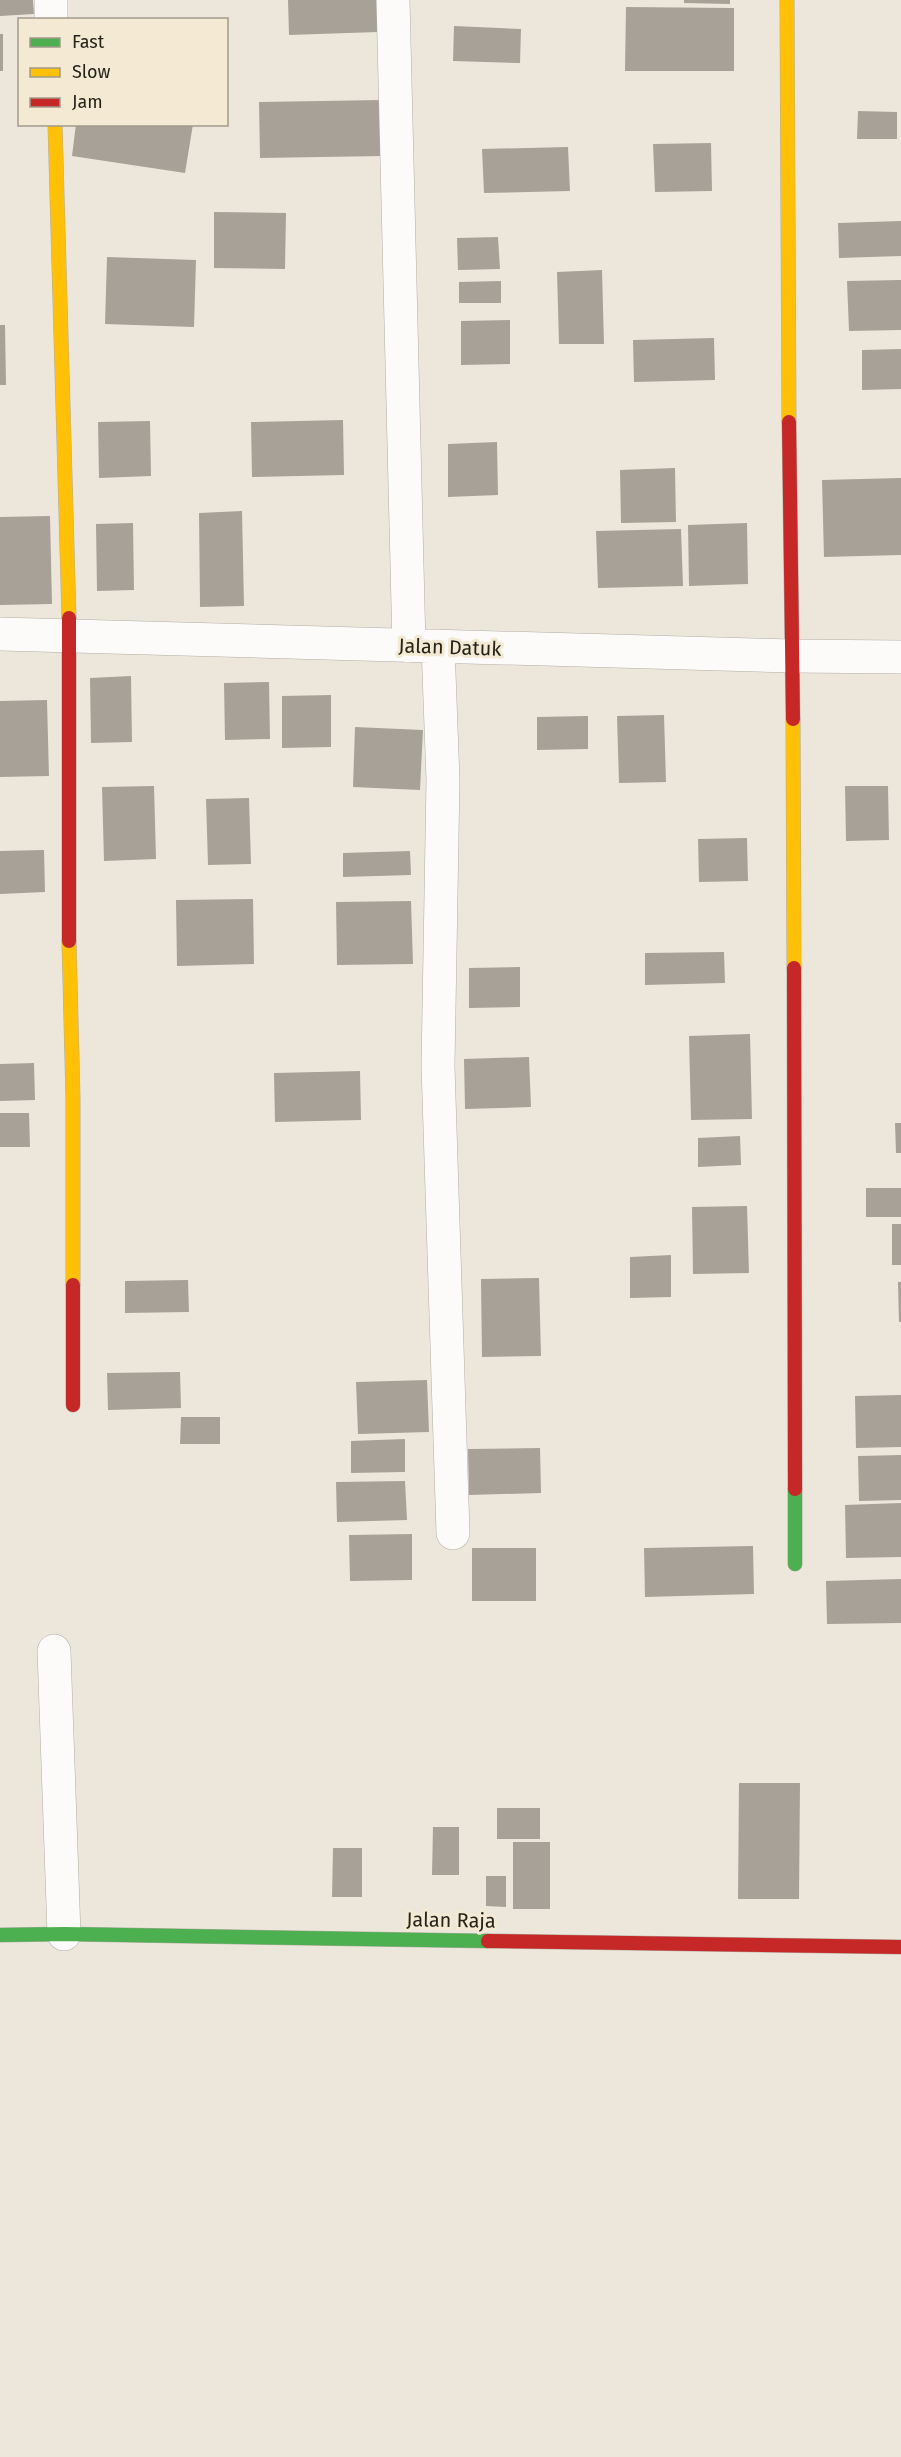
<svg xmlns="http://www.w3.org/2000/svg" width="901" height="2457" font-family="'Fira Sans',sans-serif">
<style>
.building{fill:#a7a198}
.lines{fill:none;stroke-linecap:round;stroke-linejoin:round}
.street-casing{stroke:#b2ada4;stroke-width:34}
.fast-casing{stroke:#b2ada4;stroke-width:15}
.slow-casing{stroke:#b2ada4;stroke-width:15}
.jam-casing{stroke:#b2ada4;stroke-width:15}
.street{stroke:#fcfbfa;stroke-width:33}
.fast{stroke:#4caf50;stroke-width:14}
.slow{stroke:#ffc107;stroke-width:14}
.jam{stroke:#c62828;stroke-width:14}
.labels{text-anchor:middle;dominant-baseline:central;stroke-width:6;stroke-linejoin:round;paint-order:stroke}
.street-label{font-size:20px;fill:#26231b;stroke:#f4ead4}
</style>
<rect width="100%" height="100%" fill="#ede7db"/>
<!-- building -->
<path class="building" d="M0,0h33l1,14 -34,2z
M288,0h89l1,32 -89,3z
M684,0h46v4l-46,-1z
M626,7l108,1v63h-109z
M454,26l67,3 -1,34 -67,-2z
M0,34h3v37h-3z
M382,100l1,56 -123,2 -1,-56z
M858,111l39,1v27h-40z
M76,124h117l-8,49 -113,-17z
M711,143l1,48 -57,1 -2,-48z
M568,147l2,44 -86,2 -2,-44z
M214,212l72,1 -1,56 -71,-1z
M901,221v35l-62,2 -1,-35z
M498,237l2,32 -42,1 -1,-32z
M107,257l89,3 -2,67 -89,-3z
M602,270l2,74h-45l-2,-72z
M901,280v50l-52,1 -2,-50z
M501,281v22h-42v-21z
M510,320v44l-49,1v-44z
M0,325h5l1,60h-6z
M714,338l1,42 -81,2 -1,-42z
M901,349v40l-39,1v-40z
M343,420l1,55 -92,2 -1,-55z
M150,421l1,55 -52,2 -1,-56z
M497,442l1,53 -50,2v-53z
M675,468l1,54 -55,1 -1,-53z
M901,478v77l-77,2 -2,-77z
M242,511l2,95 -44,1 -1,-94z
M50,516l2,88 -52,1v-88z
M133,523l1,67 -37,1 -1,-67z
M747,523l1,61 -59,2 -1,-61z
M681,529l2,57 -85,2 -2,-57z
M131,676l1,66 -41,1 -1,-65z
M269,682l1,57 -45,1 -1,-57z
M331,695v52l-49,1v-52z
M47,700l2,76 -49,1v-76z
M664,715l2,67 -47,1 -2,-67z
M588,716v33l-51,1v-33z
M355,727l68,3 -3,60 -67,-3z
M154,786l2,73 -52,2 -2,-74z
M845,786h43l1,54 -43,1z
M249,798l2,66 -43,1 -2,-66z
M747,838l1,43 -49,1 -1,-43z
M44,850l1,42 -45,2v-43z
M410,851l1,24 -68,2v-24z
M253,899l1,65 -77,2 -1,-66z
M411,901l2,63 -76,1 -1,-63z
M724,952l1,31 -80,2v-32z
M520,967v40l-51,1v-40z
M750,1034l2,85 -61,1 -2,-84z
M529,1057l2,50 -66,2 -1,-50z
M34,1063l1,37 -35,1v-37z
M360,1071l1,49 -86,2 -1,-49z
M0,1113h29l1,34h-30z
M895,1123h6v30h-5z
M740,1136l1,29 -43,2v-29z
M866,1188h35v29h-35z
M747,1206l2,67 -56,1 -1,-67z
M892,1224h9v41h-9z
M671,1255v42l-41,1v-41z
M539,1278l2,78 -59,1 -1,-78z
M188,1280l1,32 -64,1v-32z
M898,1282h3v40h-2z
M180,1372l1,36 -73,2 -1,-37z
M427,1380l2,52 -71,2 -2,-52z
M901,1395v52l-45,1 -1,-52z
M181,1417h39v27h-40z
M405,1439v33l-54,1v-32z
M540,1448l1,45 -72,2 -1,-46z
M901,1455v45l-42,1 -1,-45z
M405,1481l2,39 -70,2 -1,-40z
M901,1503v54l-55,1 -1,-53z
M412,1534v46l-62,1 -1,-46z
M753,1546l1,48 -109,3 -1,-49z
M472,1548h64v53h-64z
M901,1579v44l-74,1 -1,-43z
M739,1783h61l-1,116h-61z
M497,1808h43v31h-43z
M433,1827h26v48h-27z
M513,1842h37v67h-37z
M333,1848h29v49h-30z
M486,1876h20v31l-20,-1z"/>
<g class="lines">
<defs>
<path id="street" d="M51,0v20
M393,0l16,646
M0,634l793,22 108,1
M438,646l5,134 -5,286 15,467
M54,1651l10,283"/>
<path id="fast" d="M795,1489v75
M0,1935l64,-1 424,7"/>
<path id="slow" d="M787,0l2,422
M55,124l14,494
M793,719l1,249
M69,941l4,157v187"/>
<path id="jam" d="M789,422l4,297
M69,941v-323
M794,968l1,521
M73,1285v120
M488,1941l413,6"/>
</defs>
<!-- street casing -->
<use href="#street" class="street-casing"/>
<!-- fast casing -->
<use href="#fast" class="fast-casing"/>
<!-- slow casing -->
<use href="#slow" class="slow-casing"/>
<!-- jam casing -->
<use href="#jam" class="jam-casing"/>
<!-- street -->
<use href="#street" class="street"/>
<!-- fast -->
<use href="#fast" class="fast"/>
<!-- slow -->
<use href="#slow" class="slow"/>
<!-- jam -->
<use href="#jam" class="jam"/>
</g>
<g class="labels">
<!-- street labels -->
<g class="street-label">
<text transform="translate(450 647) rotate(2)">Jalan Datuk</text>
<text transform="translate(451 1920) rotate(1)">Jalan Raja</text>
</g>
</g>
<!-- legend -->
<rect x="18" y="18" width="210" height="108" fill="#f4ead4" stroke="#a29a8a" stroke-width="1.5"/>
<rect x="30" y="38" width="30" height="9" fill="#4caf50" stroke="#a29a8a" stroke-width="1.5"/>
<text x="72" y="48" font-size="18" fill="#26231b">Fast</text>
<rect x="30" y="68" width="30" height="9" fill="#ffc107" stroke="#a29a8a" stroke-width="1.5"/>
<text x="72" y="78" font-size="18" fill="#26231b">Slow</text>
<rect x="30" y="98" width="30" height="9" fill="#c62828" stroke="#a29a8a" stroke-width="1.5"/>
<text x="72" y="108" font-size="18" fill="#26231b">Jam</text>
</svg>
